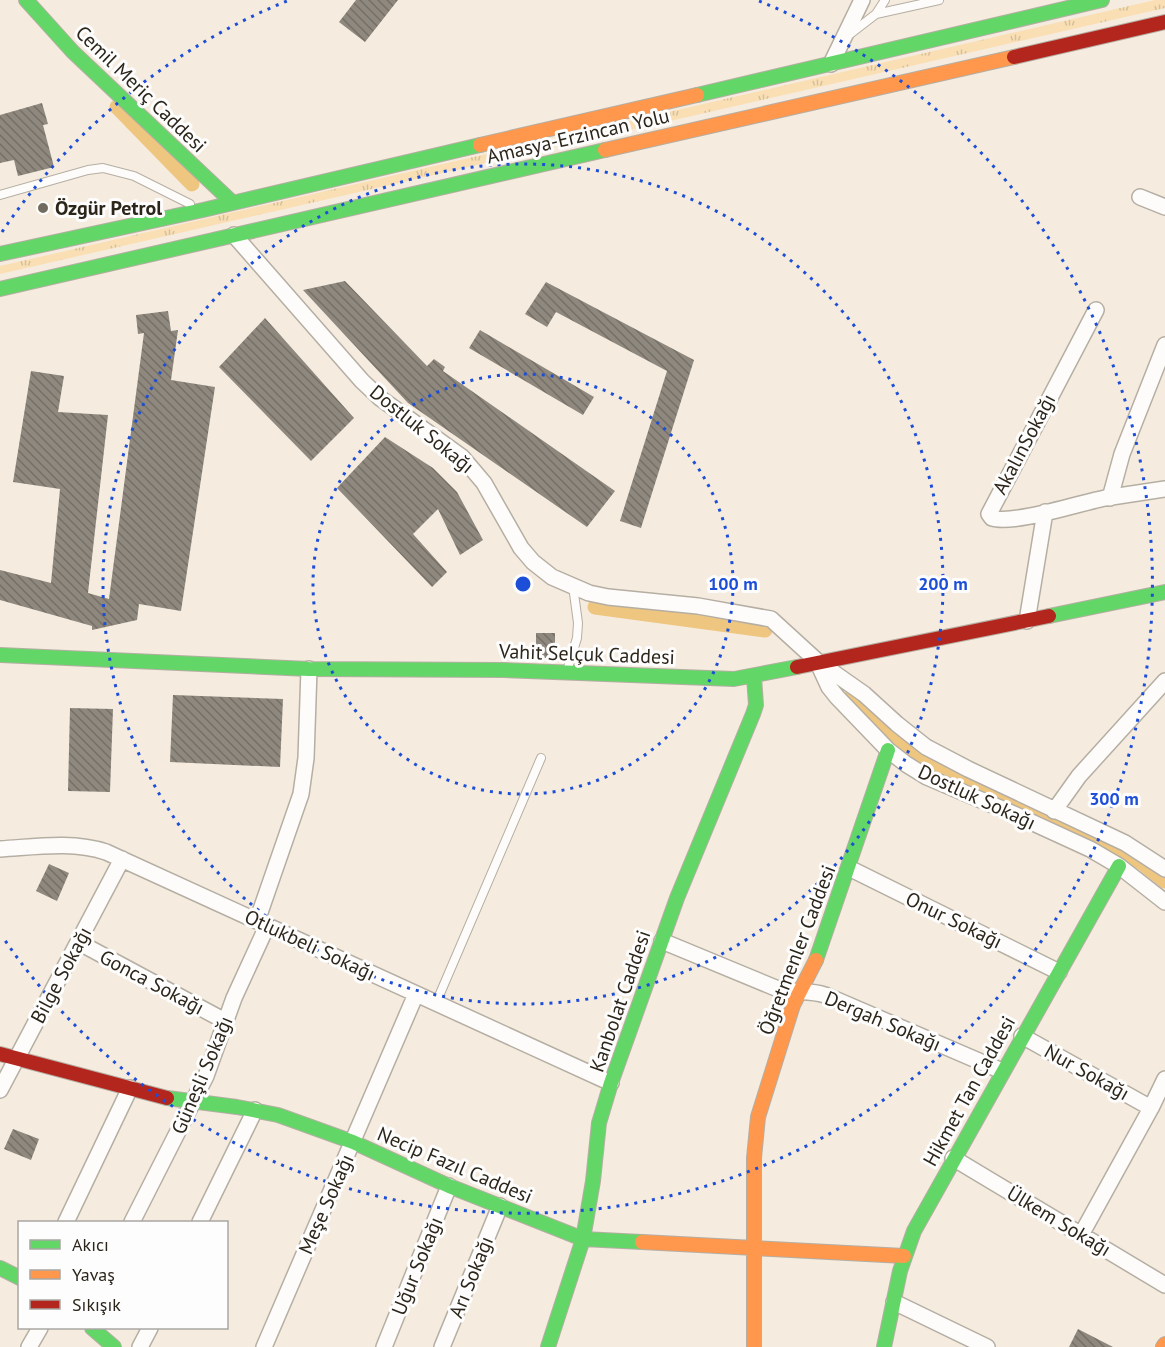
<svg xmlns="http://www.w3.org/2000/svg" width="1165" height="1347" font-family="'PT Sans',sans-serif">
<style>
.grass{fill:url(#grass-tufts)}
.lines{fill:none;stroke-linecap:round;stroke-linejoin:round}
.canal{stroke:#eec680;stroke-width:15}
.building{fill:url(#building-back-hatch)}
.lane-casing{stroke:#b5aea3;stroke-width:10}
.street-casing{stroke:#b5aea3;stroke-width:18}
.fast-casing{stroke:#b5aea3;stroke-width:16}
.slow-casing{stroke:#b5aea3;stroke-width:16}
.jam-casing{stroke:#b5aea3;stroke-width:16}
.lane{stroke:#fefcfa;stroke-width:8}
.street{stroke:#fefcfa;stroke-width:15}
.fast{stroke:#63d668;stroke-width:14}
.slow{stroke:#ff974d;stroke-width:14}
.jam{stroke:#b3261e;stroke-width:14}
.ring{fill:none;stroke:#1d4ed8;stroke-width:3;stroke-dasharray:3 6}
.poi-dot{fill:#726b5f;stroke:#fdfdfd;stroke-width:2}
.labels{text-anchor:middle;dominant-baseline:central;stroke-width:6;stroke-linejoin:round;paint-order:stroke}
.street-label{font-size:20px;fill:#2c251a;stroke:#fdfdfd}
.poi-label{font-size:20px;font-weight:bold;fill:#2c251a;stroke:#fdfdfd;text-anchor:start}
.centre{fill:#1d4ed8;stroke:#fdfdfd;stroke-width:3}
.ring-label{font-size:18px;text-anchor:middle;font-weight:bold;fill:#1d4ed8;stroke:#fdfdfd;stroke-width:6;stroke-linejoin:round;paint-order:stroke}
</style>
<defs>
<pattern id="grass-tufts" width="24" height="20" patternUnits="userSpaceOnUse" patternTransform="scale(1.5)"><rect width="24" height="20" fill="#fadfb5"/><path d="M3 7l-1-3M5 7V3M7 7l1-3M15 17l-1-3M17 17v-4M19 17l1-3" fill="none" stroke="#d6bf9b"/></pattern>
<pattern id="building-back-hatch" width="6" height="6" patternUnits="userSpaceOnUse" patternTransform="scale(1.5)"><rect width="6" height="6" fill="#8f887e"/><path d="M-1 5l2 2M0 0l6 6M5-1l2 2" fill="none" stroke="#756f66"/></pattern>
</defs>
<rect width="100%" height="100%" fill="#f5ecdf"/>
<!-- grass -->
<path class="grass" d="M1155,0h10v8l-1165,266v-8z"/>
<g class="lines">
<!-- canal -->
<path class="canal" d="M117,107l75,77
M595,607l170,23
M852,696l65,58 224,108 24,19"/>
</g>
<!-- building -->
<path class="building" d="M356,0h42l-33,42 -26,-20z
M42,103l6,21 -5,1 11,42 -36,9 -4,-16 -14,3v-48z
M345,281l82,85 7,-7 11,8 -2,4 172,120 -28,36 -179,-124 -105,-113z
M546,282l148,78 -53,168 -21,-7 47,-150 -111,-59 -9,15 -22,-13z
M168,311l3,20 7,-1 -7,50 44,7 -34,224 -42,-7 -2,16 -45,10v-4l-92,-26v-30l51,13 9,-94 -47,-7 18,-111 33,5 -6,36 50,3 -20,178 21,6 35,-266 -6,1 -2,-19z
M265,318l89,100 -43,43 -92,-94z
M480,330l114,67 -11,18 -114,-67z
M385,437l48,31 24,24 26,48 -23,15 -22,-46 -25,25 34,38 -15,15 -95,-99z
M536,633h19v25h-19z
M173,695l110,4 -3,68 -110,-5z
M70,708l43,1 -3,83 -42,-1z
M49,864l20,9 -12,28 -21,-10z
M13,1129l26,10 -8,21 -27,-11z
M1078,1329l35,18h-44z"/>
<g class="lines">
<defs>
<path id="lane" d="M876,14l63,-14
M850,34l26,-20 9,-14
M0,195l88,-25 15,-2 31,8 56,28
M567,671l10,-33 1,-15 -5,-37
M436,1003l105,-245"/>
<path id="street" d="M831,64l31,-64
M1140,197l25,10
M234,235l128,146 18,17 82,59 22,26 37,65 12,14 19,15 37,16 19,4 90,9 73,13 46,42 47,33 33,30 29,23 42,22 157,74 40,26
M1096,310l-107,204 3,4c21,7 88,-15 113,-20 20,-3 40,-6 60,-9
M1110,498l12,-44 43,-109
M1027,621l18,-109
M817,661l12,26 8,10 51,53 18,14 21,13 80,34 83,38 29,17 46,36
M1054,811l25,-35 86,-95
M0,849c35,-2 72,-8 106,3l505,231
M849,868l210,104
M257,921l44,-127 5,-36 3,-89
M662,941l116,48c16,4 32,1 47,6l177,76
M78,942l147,79
M1022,1036l129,72
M0,1090l122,-231
M953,1158l212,127
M66,1222l64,-134
M132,1222l74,-146 28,-78 33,-72
M200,1222l55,-112
M1081,1235l70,-127 14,-29
M894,1302l93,45
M29,1347l11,-19
M140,1347l10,-19
M264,1347l152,-353
M384,1347l65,-161
M442,1347l58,-141"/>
<path id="fast" d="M26,0l47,52 160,151
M697,95l405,-95
M0,254l203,-44 277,-65
M0,289l605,-139
M1049,616l116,-24
M0,655l309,14 194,1 231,9 63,-12
M816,960l72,-210
M167,1098l70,9 41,8 75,27 96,44 134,53 59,3
M0,1268l20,10
M92,1328l22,19
M548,1347l35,-108 10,-58 6,-58 12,-40 66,-185 76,-184 3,-9 -2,-28
M884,1347l16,-76 14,-40 205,-365"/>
<path id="slow" d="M480,145l217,-50
M605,150l409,-93
M642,1242l262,14
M754,1347v-189l4,-41 35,-112 23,-45
M1163,1347l2,-3"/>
<path id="jam" d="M1014,57l151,-35
M797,667l252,-51
M0,1054l167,44"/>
</defs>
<!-- lane casing -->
<use href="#lane" class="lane-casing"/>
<!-- street casing -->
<use href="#street" class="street-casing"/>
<!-- fast casing -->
<use href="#fast" class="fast-casing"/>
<!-- slow casing -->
<use href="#slow" class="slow-casing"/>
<!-- jam casing -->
<use href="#jam" class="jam-casing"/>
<!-- lane -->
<use href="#lane" class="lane"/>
<!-- street -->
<use href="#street" class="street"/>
<!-- fast -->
<use href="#fast" class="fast"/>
<!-- slow -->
<use href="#slow" class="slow"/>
<!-- jam -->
<use href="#jam" class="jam"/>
</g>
<!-- distance rings -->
<g class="ring">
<circle cx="523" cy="584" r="210"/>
<circle cx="523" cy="584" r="420"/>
<path d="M2 232A629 629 0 0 1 287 1M759 1A629 629 0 1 1 2 936"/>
</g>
<!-- markers -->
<circle class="poi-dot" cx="43" cy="208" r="6"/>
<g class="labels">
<!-- street labels -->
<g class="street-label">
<text transform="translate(141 89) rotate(44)">Cemil Meriç Caddesi</text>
<text transform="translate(578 136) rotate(-13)">Amasya-Erzincan Yolu</text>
<text transform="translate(422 429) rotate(39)">Dostluk Sokağı</text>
<text transform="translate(1024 444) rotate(-62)">AkalınSokağı</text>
<text transform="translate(587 654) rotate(2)">Vahit Selçuk Caddesi</text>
<text transform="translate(977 797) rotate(25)">Dostluk Sokağı</text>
<text transform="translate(954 920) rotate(26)">Onur Sokağı</text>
<text transform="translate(310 945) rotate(25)">Otlukbeli Sokağı</text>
<text transform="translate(797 950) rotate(-69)">Öğretmenler Caddesi</text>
<text transform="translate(61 975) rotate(-62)">Bilge Sokağı</text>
<text transform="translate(152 982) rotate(28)">Gonca Sokağı</text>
<text transform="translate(620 1001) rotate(-71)">Kanbolat Caddesi</text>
<text transform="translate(883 1021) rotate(23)">Dergah Sokağı</text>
<text transform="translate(1087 1072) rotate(29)">Nur Sokağı</text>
<text transform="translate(202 1075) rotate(-67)">Güneşli Sokağı</text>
<text transform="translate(969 1091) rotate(-61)">Hikmet Tan Caddesi</text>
<text transform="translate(455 1165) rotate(23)">Necip Fazıl Caddesi</text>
<text transform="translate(326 1204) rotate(-66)">Meşe Sokağı</text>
<text transform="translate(1059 1221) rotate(31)">Ülkem Sokağı</text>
<text transform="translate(417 1266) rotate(-68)">Uğur Sokağı</text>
<text transform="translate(471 1277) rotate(-68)">Arı Sokağı</text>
</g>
<!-- poi labels -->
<g class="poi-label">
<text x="55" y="208">Özgür Petrol</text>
</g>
</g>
<circle cx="523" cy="584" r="9" class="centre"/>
<g class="ring-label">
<text x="733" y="590">100 m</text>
<text x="943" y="590">200 m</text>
<text x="1114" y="805">300 m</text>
</g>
<!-- legend -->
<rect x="18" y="1221" width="210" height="108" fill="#fdfdfd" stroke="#a9a7a2" stroke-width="1.5"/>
<rect x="30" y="1240" width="30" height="9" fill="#63d668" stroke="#a9a7a2" stroke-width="1.5"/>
<text x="72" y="1251" font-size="18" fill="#2c251a">Akıcı</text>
<rect x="30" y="1270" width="30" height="9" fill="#ff974d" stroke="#a9a7a2" stroke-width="1.5"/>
<text x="72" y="1281" font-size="18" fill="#2c251a">Yavaş</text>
<rect x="30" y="1300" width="30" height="9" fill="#b3261e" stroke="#a9a7a2" stroke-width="1.5"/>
<text x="72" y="1311" font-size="18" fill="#2c251a">Sıkışık</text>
</svg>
